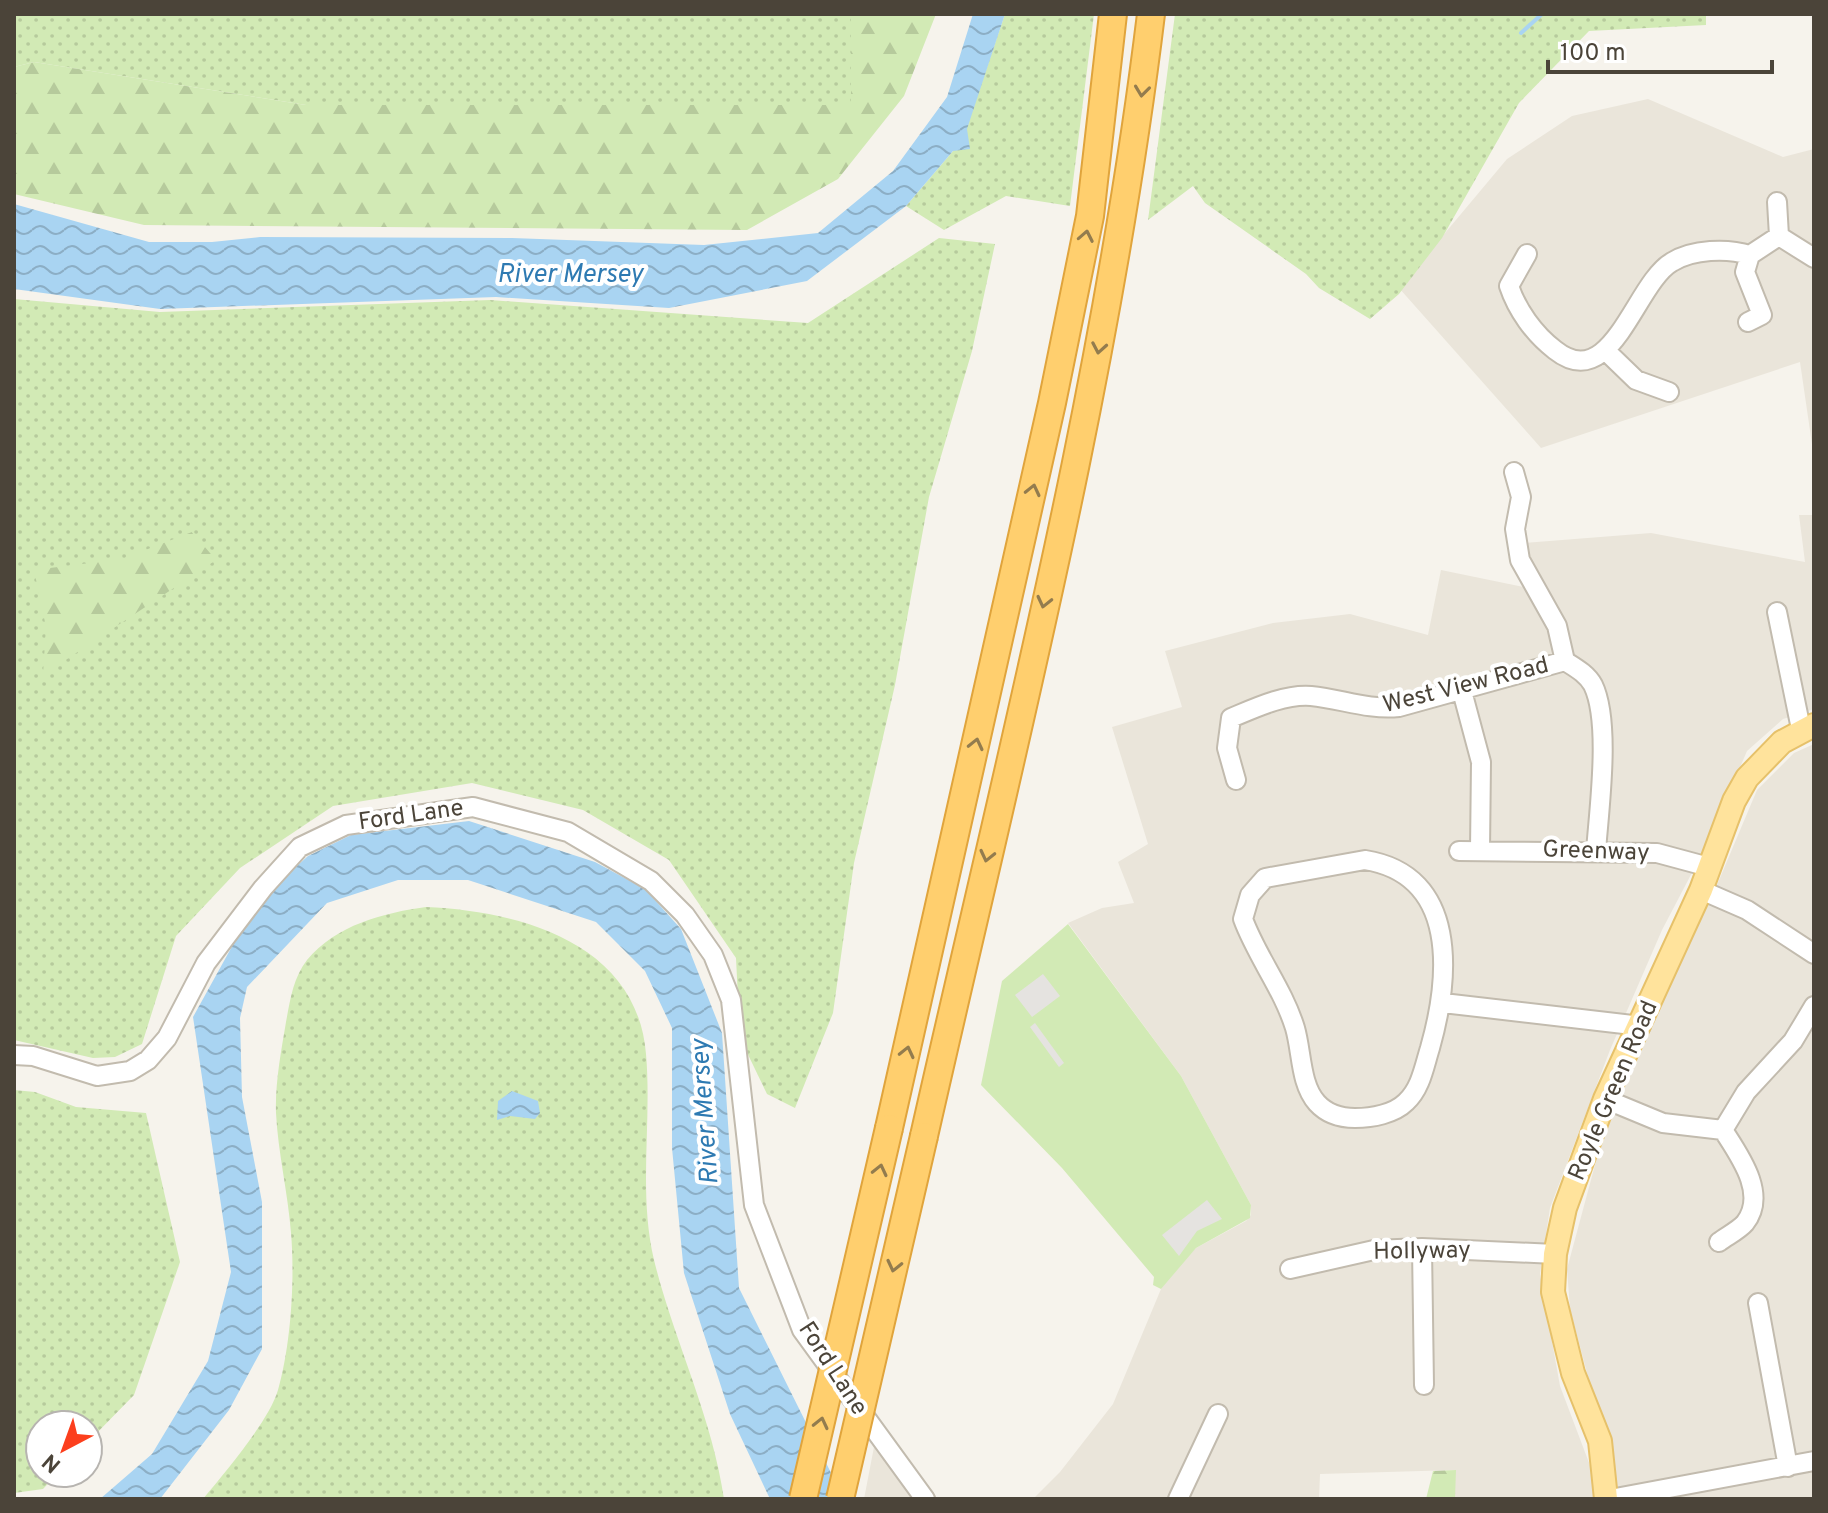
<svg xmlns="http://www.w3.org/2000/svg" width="1828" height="1513" font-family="Overpass,sans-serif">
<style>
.residential{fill:#eae5da}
.grass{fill:url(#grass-dots)}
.forest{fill:url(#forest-firs)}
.garden{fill:#d2eab5}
.parking{fill:#e5e3e0}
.water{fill:url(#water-waves)}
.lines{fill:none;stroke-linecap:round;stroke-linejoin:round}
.stream{stroke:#a9d4f2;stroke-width:4}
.minor-casing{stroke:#c2bbae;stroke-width:22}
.major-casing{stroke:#e6c16a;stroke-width:26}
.highway-casing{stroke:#e0a43c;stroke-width:30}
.minor{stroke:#fff;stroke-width:18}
.major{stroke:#ffe39c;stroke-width:22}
.highway{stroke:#ffcf6e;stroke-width:26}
.highway-bridge-casing{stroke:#e0a43c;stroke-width:30;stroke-linecap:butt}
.highway-bridge{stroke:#ffcf6e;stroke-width:26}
.oneway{stroke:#937c4e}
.labels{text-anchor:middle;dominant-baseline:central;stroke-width:8;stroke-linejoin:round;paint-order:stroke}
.street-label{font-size:24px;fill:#4b4439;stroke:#fff}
.water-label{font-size:26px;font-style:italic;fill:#2e7ab2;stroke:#fff}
</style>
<defs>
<pattern id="grass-dots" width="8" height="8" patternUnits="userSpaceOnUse" patternTransform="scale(2)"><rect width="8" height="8" fill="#d2eab5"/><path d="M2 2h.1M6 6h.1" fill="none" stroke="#b6ca9c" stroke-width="1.8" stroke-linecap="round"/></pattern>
<pattern id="forest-firs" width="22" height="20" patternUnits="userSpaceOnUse" patternTransform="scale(2)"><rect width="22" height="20" fill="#d2eab5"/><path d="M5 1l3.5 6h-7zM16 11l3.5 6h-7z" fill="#b6ca9c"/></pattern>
<pattern id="water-waves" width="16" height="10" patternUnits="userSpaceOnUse" patternTransform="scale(2)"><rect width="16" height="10" fill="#a9d4f2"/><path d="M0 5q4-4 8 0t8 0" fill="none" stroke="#8caec5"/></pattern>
</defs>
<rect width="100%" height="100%" fill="#f6f3ec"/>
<!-- residential -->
<path class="residential" d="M1648,99l135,58 31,-8v309l-14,-96 -259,86 -142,-160 108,-129 65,-43z
M1799,515h15v194l-31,10 -36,32 -40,93 -45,86 -52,120 -60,158 -10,66 20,112 37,98 -2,15h-140v-29l-135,4 -1,25h-286l27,-27 53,-68 48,-115 12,-18 23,-23 50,-27 5,-6v-10l-70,-129 -113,-153 34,-15 32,-5 -16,-41 30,-18 -36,-117 70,-20 -17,-56 108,-28 77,-9 78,21 13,-65 102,21 -20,-48 128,-10 154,29z
M1814,744v706l-201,45 -9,-58 -34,-128 -3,-40 39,-145 111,-239 40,-95 37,-37z
M874,1447l38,52h-48z
M1814,1465v34h-166z"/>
<!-- grass -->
<path class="grass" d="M14,14h837l1,91h-546l-272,-43 -20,5z
M1005,14h89l-24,192 -64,-10 -62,34 -38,-24 47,-55 13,-22z
M1175,14h531v11l-117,6 -70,72 -77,135 -43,56 -29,25 -51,-31 -13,-14 -101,-71 -12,-17 -45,34z
M939,238l56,6 -23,107 -43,146 -34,188 -41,178 -21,150 -38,95 -28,-14 -27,-56 -4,-80 -67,-98 -86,-50 -111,-27 -139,23 -93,62 -64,68 -34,108 -27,13 -22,1 -79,-18v-741l146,13 330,-12 318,23z
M426,907c94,4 211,36 220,147 6,69 -8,138 8,206 20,81 58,156 70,239h-521c22,-27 66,-78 75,-109 13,-45 17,-111 13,-157 -3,-40 -13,-80 -15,-120 -1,-30 5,-61 10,-91 4,-21 7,-44 21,-62 29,-35 76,-47 119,-53z
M14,1090l21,2 41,15 70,6 34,149 -46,133 -46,47v-17h-48v48h18l-15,16 -29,4z"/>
<!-- forest -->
<path class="forest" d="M851,14h85l-32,82 -66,83 -91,51 -603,-5 -130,-31v-127l20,-5 272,43h545z
M192,532l24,28 -173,115 3,-48 -12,-57 88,-11z
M1456,1470l-1,29h-29l7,-28z"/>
<!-- garden -->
<path class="garden" d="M1068,924l113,152 70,129 -1,13 -54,30 -35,41 -8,-4 1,-8 -92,-109 -81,-83 21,-104z"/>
<!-- parking -->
<path class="parking" d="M1043,974l17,22 -28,21 -17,-22z
M1035,1023l29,40 -5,4 -29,-40z
M1207,1200l15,19 -25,12 -18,25 -17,-21z"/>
<!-- water -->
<path class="water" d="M973,14h32l-38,115 3,20 -17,2 -47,55 -99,75 -138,27 -173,-11 -336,12 -146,-20v-85l135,38h63l48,-5 252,1 192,7 114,-12 75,-62 54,-74z
M469,821l126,41 50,27 36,40 41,104 17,255 105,211h-74l-40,-85 -46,-141 -12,-125v-120l-27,-57 -49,-49 -128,-42h-70l-71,23 -80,84 -7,31 2,79 20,105v147l-33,61 -69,89h-60l52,-45 56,-93 23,-89 -38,-255 63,-114 52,-47 43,-21z
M512,1091l26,10 2,12 -5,6 -25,-3 -13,4 1,-19z"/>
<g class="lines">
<!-- stream -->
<path class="stream" d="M1521,33l21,-19"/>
<defs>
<path id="minor" d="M1777,202l2,34
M1527,254l-18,32c8,24 25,48 46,64 57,45 80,-67 117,-88 21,-13 55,-14 78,-7l29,-19 35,22
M1748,322l14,-7 -17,-43 5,-17
M1605,350l31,30 33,12
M1514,472l7,25 -6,32 5,31 37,66 8,35
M1777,612l24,117
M1462,691l19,71 -1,88
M1236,780l-9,-32 4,-30c24,-10 53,-24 80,-22 31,3 56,14 88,11l166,-46c11,7 22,13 28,24 18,37 6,124 3,166
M1459,851l198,2 52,14
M1365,860c94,15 85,117 65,188 -6,19 -9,40 -24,54 -12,12 -34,16 -51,16 -14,0 -28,-4 -38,-15 -17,-19 -15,-51 -22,-75 -12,-39 -38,-71 -52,-109l7,-24 15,-17z
M1701,890l46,20 67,44
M1443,1003l198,23
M14,1055l19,1 64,20 33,-5 18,-11 19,-22 39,-75 57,-75 37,-41 46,-22 127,-18 95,25 83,49 34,34 28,40 18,45 23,205 48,125 123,169
M1605,1099l58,24 60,7c16,25 45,64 22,93 -6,7 -18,13 -26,19
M1723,1130l23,-38 47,-51 21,-35
M1422,1248l2,137
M1290,1269l84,-19 48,-2 133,6
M1758,1303l30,164
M1178,1499l40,-85
M1610,1499l204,-38"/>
<path id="major" d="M1606,1499l-6,-58 -27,-68 -20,-81 2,-38 10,-46 40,-109 96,-209 33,-89 13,-23 35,-36 32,-17"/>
<path id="highway" d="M889,1128l163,-725 38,-187 23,-202
M924,1136c84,-372 181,-743 227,-1122"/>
</defs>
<!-- minor casing -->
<use href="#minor" class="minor-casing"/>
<!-- major casing -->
<use href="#major" class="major-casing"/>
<!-- highway casing -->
<use href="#highway" class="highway-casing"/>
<!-- minor -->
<use href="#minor" class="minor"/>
<!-- major -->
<use href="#major" class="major"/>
<!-- highway -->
<use href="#highway" class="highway"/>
<defs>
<path id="highway-bridge" d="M803,1499l86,-371
M840,1499l84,-363"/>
</defs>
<!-- highway-bridge casing -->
<use href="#highway-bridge" class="highway-bridge-casing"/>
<!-- highway-bridge -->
<use href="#highway-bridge" class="highway-bridge"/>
</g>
<!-- one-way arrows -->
<defs><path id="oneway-chevron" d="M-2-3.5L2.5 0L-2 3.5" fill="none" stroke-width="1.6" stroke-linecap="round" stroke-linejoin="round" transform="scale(2)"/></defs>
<g class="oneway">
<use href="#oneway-chevron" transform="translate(1142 91) rotate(97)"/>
<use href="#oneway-chevron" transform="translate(1086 236) rotate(-79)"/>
<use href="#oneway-chevron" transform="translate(1099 348) rotate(100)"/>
<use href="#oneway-chevron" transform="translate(1033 490) rotate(-77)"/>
<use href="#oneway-chevron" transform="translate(1044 602) rotate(103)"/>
<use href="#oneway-chevron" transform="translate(976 744) rotate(-77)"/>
<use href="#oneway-chevron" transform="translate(987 856) rotate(103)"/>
<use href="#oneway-chevron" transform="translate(907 1052) rotate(-77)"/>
<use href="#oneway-chevron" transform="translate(880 1170) rotate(-77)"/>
<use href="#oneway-chevron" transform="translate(894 1266) rotate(103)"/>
<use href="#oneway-chevron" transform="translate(821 1423) rotate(-77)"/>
</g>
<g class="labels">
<!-- street labels -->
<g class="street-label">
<text transform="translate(1466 686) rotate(-14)">West View Road</text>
<text transform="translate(411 816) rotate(-8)">Ford Lane</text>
<text transform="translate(1596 852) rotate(2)">Greenway</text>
<text transform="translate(1614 1091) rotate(-67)">Royle Green Road</text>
<text transform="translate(1422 1252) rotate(-1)">Hollyway</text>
<text transform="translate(832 1369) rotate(57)">Ford Lane</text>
</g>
<!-- water labels -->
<g class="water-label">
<text x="570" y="275">River Mersey</text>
<text transform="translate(706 1112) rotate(-94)">River Mersey</text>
</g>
</g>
<!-- border -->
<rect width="1828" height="1513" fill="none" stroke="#4b4439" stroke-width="32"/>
<!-- north arrow -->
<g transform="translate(64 1449) rotate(221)"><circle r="38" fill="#ffffff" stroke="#b7b4b0" stroke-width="2"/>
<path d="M0-6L14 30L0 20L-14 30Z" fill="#fc3f1d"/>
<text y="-12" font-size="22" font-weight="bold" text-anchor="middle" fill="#4b4439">N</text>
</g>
<!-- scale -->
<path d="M1548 60v12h224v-12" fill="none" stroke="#4b4439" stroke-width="4"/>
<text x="1560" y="60" font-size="24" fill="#4b4439" stroke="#ffffff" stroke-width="6" paint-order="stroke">100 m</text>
</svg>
